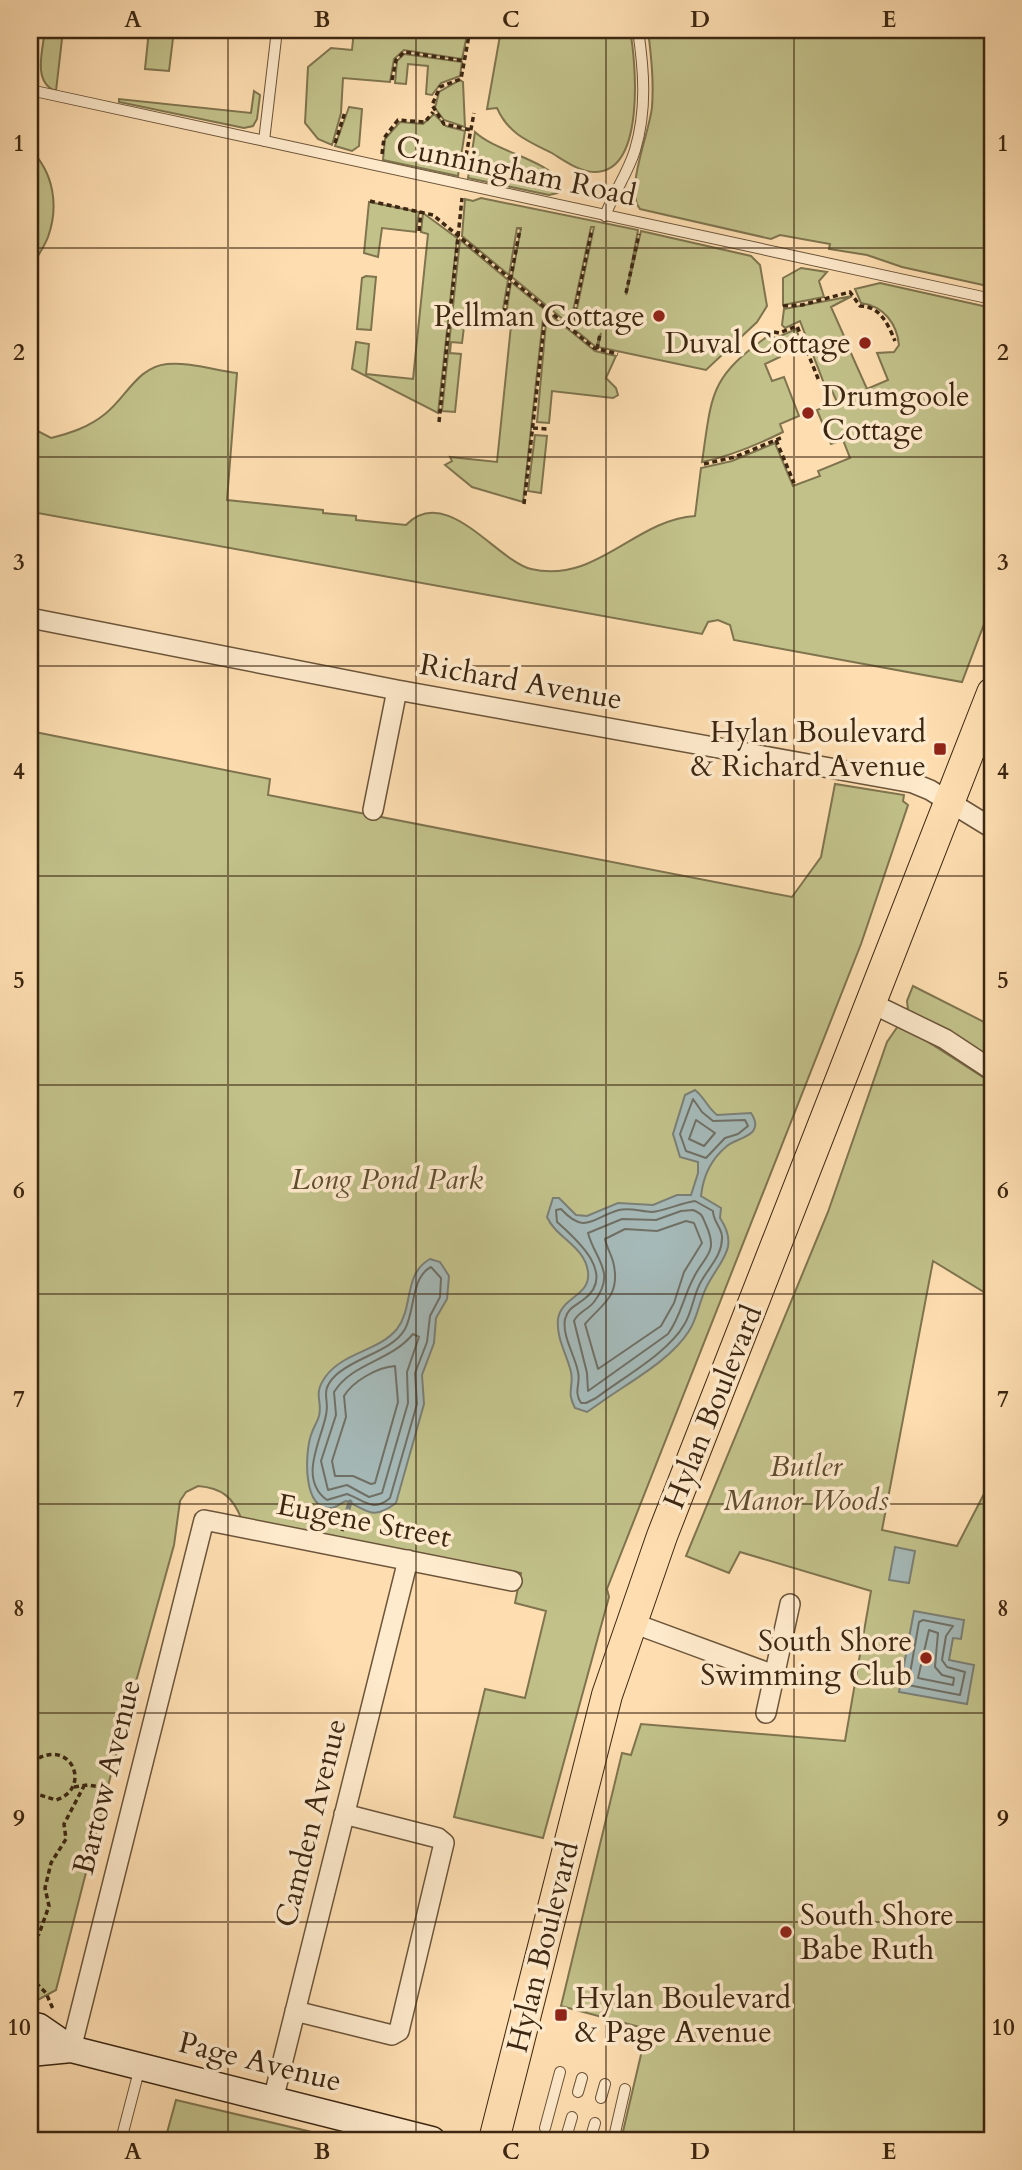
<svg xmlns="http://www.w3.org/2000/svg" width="1022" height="2170" font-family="Cardo,serif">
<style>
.green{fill:#c2c18a;stroke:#7f744e;stroke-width:2}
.water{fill:#a5b9b8;stroke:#7b7f76;stroke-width:2}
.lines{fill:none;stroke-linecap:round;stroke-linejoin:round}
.shore{stroke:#707065;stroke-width:2}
.stream{stroke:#7b7f76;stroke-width:5}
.lane-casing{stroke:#6c553a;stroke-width:12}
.street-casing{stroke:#6c553a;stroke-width:22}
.secondary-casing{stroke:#3c2712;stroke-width:29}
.primary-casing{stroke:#3c2712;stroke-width:32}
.path{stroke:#3c2712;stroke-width:3.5;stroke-dasharray:5 3.5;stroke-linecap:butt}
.lane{stroke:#feeacc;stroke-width:10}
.street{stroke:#feeacc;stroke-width:19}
.secondary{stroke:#feeacc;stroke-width:26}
.primary{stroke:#fedeb1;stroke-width:30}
.grid{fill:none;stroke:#3c2712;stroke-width:2;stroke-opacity:0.55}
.poi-dot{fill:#8f2418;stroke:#feeacc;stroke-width:2.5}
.labels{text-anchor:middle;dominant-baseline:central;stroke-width:7;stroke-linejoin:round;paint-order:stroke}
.street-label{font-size:30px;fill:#3c2712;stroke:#feeacc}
.poi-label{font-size:30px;fill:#3c2712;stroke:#feeacc;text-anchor:end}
.park-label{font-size:30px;font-style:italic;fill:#5e4e30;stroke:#feeacc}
.neatline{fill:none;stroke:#3c2712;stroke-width:2.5}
.grid-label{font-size:23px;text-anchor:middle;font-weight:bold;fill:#3c2712}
</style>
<rect width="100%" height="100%" fill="#fedeb1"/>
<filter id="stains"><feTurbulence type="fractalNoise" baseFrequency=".00286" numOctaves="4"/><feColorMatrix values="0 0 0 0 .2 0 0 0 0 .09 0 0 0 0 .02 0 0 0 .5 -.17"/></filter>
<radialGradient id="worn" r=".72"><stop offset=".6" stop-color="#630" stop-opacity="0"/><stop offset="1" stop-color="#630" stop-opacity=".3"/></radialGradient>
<!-- green -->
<path class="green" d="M45,30h18l-7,61c-24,-8 -13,-42 -11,-61z
M149,30h25l-5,41 -24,-2z
M354,30h114l-6,29 -58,-9 -10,9 -4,23 -47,-4 -2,35 -9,32 -14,-6 -13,-16 3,-56 23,-19 21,2z
M501,30h129c6,32 16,143 -36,142 -15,0 -32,-13 -44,-20 -23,-11 -42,-19 -53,-44l-10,1z
M648,30h344v257l-90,-20 -35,-12 -38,-6 1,-5 -50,-9 -9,4 -131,-30c-16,-18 10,-78 12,-102 2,-26 -1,-52 -4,-77z
M404,54l58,8 -2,14 -19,7 -9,12 -6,-1 2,-28 -20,-2 -2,20 -11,-1 2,-22z
M460,80l3,2 2,45 -21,-7 -9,-12 4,-16z
M254,91l6,4 -3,24 -4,7 -9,2 -125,-26v-3l132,14z
M349,107l13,2 -3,37 -7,5 -17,-5z
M434,114l12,12 19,5 -7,45 -75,-16 2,-21 15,-17 23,2z
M475,132c21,20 76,29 85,51l-2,10 -9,2 -81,-17z
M30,149c24,24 29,57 18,88 -5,13 -14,23 -18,35z
M481,198l157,32 -12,65 15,-64 110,25 9,9 7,41 -10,16 -51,48 -108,-23 3,-14 -5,14 -23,-19 21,-101h-3l-21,98 -58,-48 9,-49h-4l-8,47 -47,-39 3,-37 8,2z
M369,202l50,10 -3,20 -34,-4 -4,29 -14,-4z
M423,213l34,25 -19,175 -86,-44 4,-27 13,2 -3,30 47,5 15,-145 -7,-2z
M460,240l48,40 -6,35 -36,-4 -4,32 -11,-1 -1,11 11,1 -6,58 -13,-1z
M801,268l26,4 -8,9 5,16 -41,8v-27z
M366,276l10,1 -5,53 -14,-1 5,-51z
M511,282l33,27 -21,193 -51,-15 -27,-22 7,-4 -2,-4 47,5 15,-146 -6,-1z
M880,283l112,25v295l-30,79 -228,-42 -4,-15 -12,-5 -10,2 -6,12 -670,-122 -2,-85 21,11c20,-5 38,-11 54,-24 21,-16 32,-47 62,-50 22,-2 47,6 70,9l-10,127 96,10v3l33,3v4l50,5c40,-42 91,36 125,44 66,15 103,-49 164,-53l6,-48 31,-7 43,-18 18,43 27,-10 -2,-5 32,-13 -7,-18 -12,4 -14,-34 20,-8 -8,-18 -4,2 -25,-65 -15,7 -3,-3 2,-16 68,-13 -21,11 13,29 -4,2 6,14 4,-1 17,38 21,-9 -11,-27 17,-1 5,-7c-2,-21 -15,-39 -38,-42l-6,-14z
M547,312l48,39 21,5 -10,22 10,10 2,7 -5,3 -61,-7 -3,32 -12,-1z
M796,329l5,13 -23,9 2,6 -15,7 7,17 12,-4 15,39 -19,8 3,8c-26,13 -52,24 -81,30 10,-68 7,-84 66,-126l8,2z
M535,435l12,1 -6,57 -13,-2z
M30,731l240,48 -2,16 524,102 29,-40 14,-73 69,11 -1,6 5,4 -47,139 -254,645 2,8 -66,241 -89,-21 31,-128 40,9 21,-87 -31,-8 6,-30 -279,-53c-9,-23 -20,-32 -44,-34l-12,6 -6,9 -6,44 -54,194 -64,251 -20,11 -6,-1z
M913,986l79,40v37l-84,-53 -1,-9z
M898,1026l7,1 87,56v214l-59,-36 -51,269 75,16 28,-54 7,4v644h-371l26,-111 -86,-23 61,-253 9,2 10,-31 204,17 26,-150 -131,-39 -11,21 -43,-17 142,-344 59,-170z
M176,2100l140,33 -4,7h-147z"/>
<!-- water -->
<path class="water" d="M695,1090c10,8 12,17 22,25l34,-2c15,23 -13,24 -24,33 -16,13 -24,31 -26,50l20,12 -1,10c20,30 0,42 -13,68 -8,15 -9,31 -18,45 -19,30 -60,51 -89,72l-13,9 -12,-4c-9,-17 -1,-20 -4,-36 -4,-17 -15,-34 -13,-53 3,-22 33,-23 30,-47 -3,-26 -32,-34 -41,-55l6,-19h6l17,17 11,1 31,-13 35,2 24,-10h14l7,-22v-11l-18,-5 -7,-23 12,-39z
M430,1259l10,3 9,14 -2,23 -11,19 -2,25 -12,32 2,29 -28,99c-24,18 -28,7 -50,-2 -5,2 -9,6 -14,7 -30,3 -27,-55 -21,-73 2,-7 6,-12 8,-19 4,-16 -7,-21 7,-40 18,-24 53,-25 71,-47 17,-22 6,-55 33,-70z
M895,1547l20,4 -6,32 -20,-3z
M914,1611l50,9 -3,19 -8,-1 -4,22 25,5 -7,39 -68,-12z"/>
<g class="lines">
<!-- shore -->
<path class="shore" d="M693,1099l9,13 11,9 32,-1 3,6 -10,8 -13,4 -19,20 -20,-7 -6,-17z
M696,1120l19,13 -11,13 -15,-7z
M695,1201l18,10c0,10 8,16 9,25 1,18 -12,30 -20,44 -9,14 -9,31 -18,45 -16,28 -62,53 -88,73l-10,5h-5c-8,-12 0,-19 -3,-31 -3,-17 -16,-35 -13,-53 3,-11 10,-13 18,-19 35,-25 -7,-61 -26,-78l-1,-12 5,-1c25,27 32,8 58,1 11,-3 23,2 33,2 12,-1 29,-9 43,-11z
M693,1210c10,4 9,6 13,15 13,29 -2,30 -13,54 -10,19 -12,37 -25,55l-80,57 -1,-18 -13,-52c5,-10 14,-11 20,-19 23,-30 1,-42 -6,-69l34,-14 34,1 25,-9z
M686,1221l8,2 8,20 -18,29 -10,31 -13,23 -63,43 -13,-45c16,-19 35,-27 29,-58 -1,-9 -7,-17 -9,-27l20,-10 32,2z
M431,1267l10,11 -1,19 -10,19 -3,26 -12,31 2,31 -27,94c-17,15 -26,2 -43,-4l-20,6c-29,-21 -6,-59 -1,-85 4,-16 -7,-23 9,-39 19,-19 57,-24 70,-47 10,-18 6,-52 26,-62z
M413,1334l6,3 -12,35 1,31 -26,90 -13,4 -22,-12 -19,5 -7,-29 15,-46 -2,-23c19,-30 56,-30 79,-58z
M395,1366l3,36 -23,81 -4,1 -18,-8h-18l-3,-15 14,-44 -2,-21c9,-15 34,-29 51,-30z
M923,1620l30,6 -7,10 -4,24 5,7 18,5 -5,23 -52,-10 11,-63z
M929,1630l9,3 -3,34 7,8 12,3 -1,7 -35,-7z"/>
<!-- stream -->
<path class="stream" d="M346,1516l4,-14"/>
<defs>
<path id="lane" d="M30,90l962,209
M264,141l13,-111
M605,216c8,-22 23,-43 30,-66 12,-40 9,-80 3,-120
M578,2092l4,-14
M601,2098l4,-14
M545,2128l15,-56
M567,2134l5,-17
M614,2137l11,-48
M121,2140l19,-73
M590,2140l5,-17"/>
<path id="street" d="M30,618l367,72 516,93 17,7 62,38
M373,810l24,-120
M871,1003l74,36 47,31
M630,1622l144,53
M766,1713l24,-109
M295,2011l97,24 7,-4 45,-188 -6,-5 -94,-24
M71,2049l133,-529 308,61
M273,2100l135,-540"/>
<path id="secondary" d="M30,2025l9,2 32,22 361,91
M30,2053l41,-4"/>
<path id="primary" d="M494,2140l113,-445 55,-159 330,-843"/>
</defs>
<!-- lane casing -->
<use href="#lane" class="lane-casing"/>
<!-- street casing -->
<use href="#street" class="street-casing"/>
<!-- secondary casing -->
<use href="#secondary" class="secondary-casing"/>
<!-- primary casing -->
<use href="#primary" class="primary-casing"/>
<!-- path -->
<path class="path" d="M470,30l-9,49 -21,8 -8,18 12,19 27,6
M392,80l4,-20 8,-8 61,9
M335,143l10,-31
M382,154l2,-16 14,-18 27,2 8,-10
M463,172l11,-59
M370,201l63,14 161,133 24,6
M419,231l2,-20
M626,293l13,-59
M783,306l19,-1 48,-13 10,14c20,0 28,18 35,35
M504,313l16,-84
M571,329l21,-100
M774,332l5,1 18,-7 22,55
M597,349l3,-15
M439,422l23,-224
M533,428l15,1
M776,440l18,43
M704,464l31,-7 48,-20
M524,504l22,-196
M342,1531l3,-12
M30,1773l9,-15c34,-17 52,31 17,42l-19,-6 -7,-13
M74,1787l14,-2 24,4
M30,1944l9,-10 10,-28 -4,-18 6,-25 15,-24 -2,-15 20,-38
M30,1977l16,16 7,16"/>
<!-- lane -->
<use href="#lane" class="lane"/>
<!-- street -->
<use href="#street" class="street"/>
<!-- secondary -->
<use href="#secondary" class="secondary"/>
<!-- primary -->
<use href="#primary" class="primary"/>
</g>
<!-- grid -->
<path class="grid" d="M228,30v2110M416,30v2110M606,30v2110M794,30v2110M30,248h962M30,457h962M30,666h962M30,876h962M30,1085h962M30,1294h962M30,1504h962M30,1713h962M30,1922h962"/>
<!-- markers -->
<g class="poi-dot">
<circle cx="659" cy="316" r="7"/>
<circle cx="865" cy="343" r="7"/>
<circle cx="808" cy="413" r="7"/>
<rect x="933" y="742" width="14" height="14" rx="3.5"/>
<circle cx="926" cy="1658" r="7"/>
<circle cx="786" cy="1932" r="7"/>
<rect x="554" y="2008" width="14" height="14" rx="3.5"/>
</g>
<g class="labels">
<!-- street labels -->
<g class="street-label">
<text transform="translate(516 171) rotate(12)">Cunningham Road</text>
<text transform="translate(521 682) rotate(10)">Richard Avenue</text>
<text transform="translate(713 1407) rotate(-68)">Hylan Boulevard</text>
<text transform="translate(364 1521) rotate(11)">Eugene Street</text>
<text transform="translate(107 1777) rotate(-76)">Bartow Avenue</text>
<text transform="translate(311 1823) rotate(-76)">Camden Avenue</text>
<text transform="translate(543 1947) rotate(-76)">Hylan Boulevard</text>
<text transform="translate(260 2062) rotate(14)">Page Avenue</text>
</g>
<!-- poi labels -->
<g class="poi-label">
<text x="645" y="316">Pellman Cottage</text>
<text x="851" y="343">Duval Cottage</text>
<text x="822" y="396" text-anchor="start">Drumgoole<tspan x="822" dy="34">Cottage</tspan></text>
<text x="926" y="732">Hylan Boulevard<tspan x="926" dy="34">&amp; Richard Avenue</tspan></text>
<text x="912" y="1641">South Shore<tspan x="912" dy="34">Swimming Club</tspan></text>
<text x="800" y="1915" text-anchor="start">South Shore<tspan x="800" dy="34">Babe Ruth</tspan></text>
<text x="575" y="1998" text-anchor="start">Hylan Boulevard<tspan x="575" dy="34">&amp; Page Avenue</tspan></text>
</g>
<!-- park labels -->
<g class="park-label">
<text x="387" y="1179">Long Pond Park</text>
<text x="806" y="1466">Butler<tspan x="806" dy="34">Manor Woods</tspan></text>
</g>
</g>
<!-- margin -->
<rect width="1022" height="2170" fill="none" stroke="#fedeb1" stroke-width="77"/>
<rect x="38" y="38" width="946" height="2094" class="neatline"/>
<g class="grid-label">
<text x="133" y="27">A</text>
<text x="322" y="27">B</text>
<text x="511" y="27">C</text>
<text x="700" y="27">D</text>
<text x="889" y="27">E</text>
<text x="19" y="151">1</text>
<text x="1003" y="151">1</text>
<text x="19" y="360">2</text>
<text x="1003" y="360">2</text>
<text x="19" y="570">3</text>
<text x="1003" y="570">3</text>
<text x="19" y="779">4</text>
<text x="1003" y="779">4</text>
<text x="19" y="988">5</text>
<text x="1003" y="988">5</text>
<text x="19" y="1198">6</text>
<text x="1003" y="1198">6</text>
<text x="19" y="1407">7</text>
<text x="1003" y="1407">7</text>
<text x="19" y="1616">8</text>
<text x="1003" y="1616">8</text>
<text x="19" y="1826">9</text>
<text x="1003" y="1826">9</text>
<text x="19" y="2035">10</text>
<text x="1003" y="2035">10</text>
<text x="133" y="2159">A</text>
<text x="322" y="2159">B</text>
<text x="511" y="2159">C</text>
<text x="700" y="2159">D</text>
<text x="889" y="2159">E</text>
</g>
<rect width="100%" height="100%" filter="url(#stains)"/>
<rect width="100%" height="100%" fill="url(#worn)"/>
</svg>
